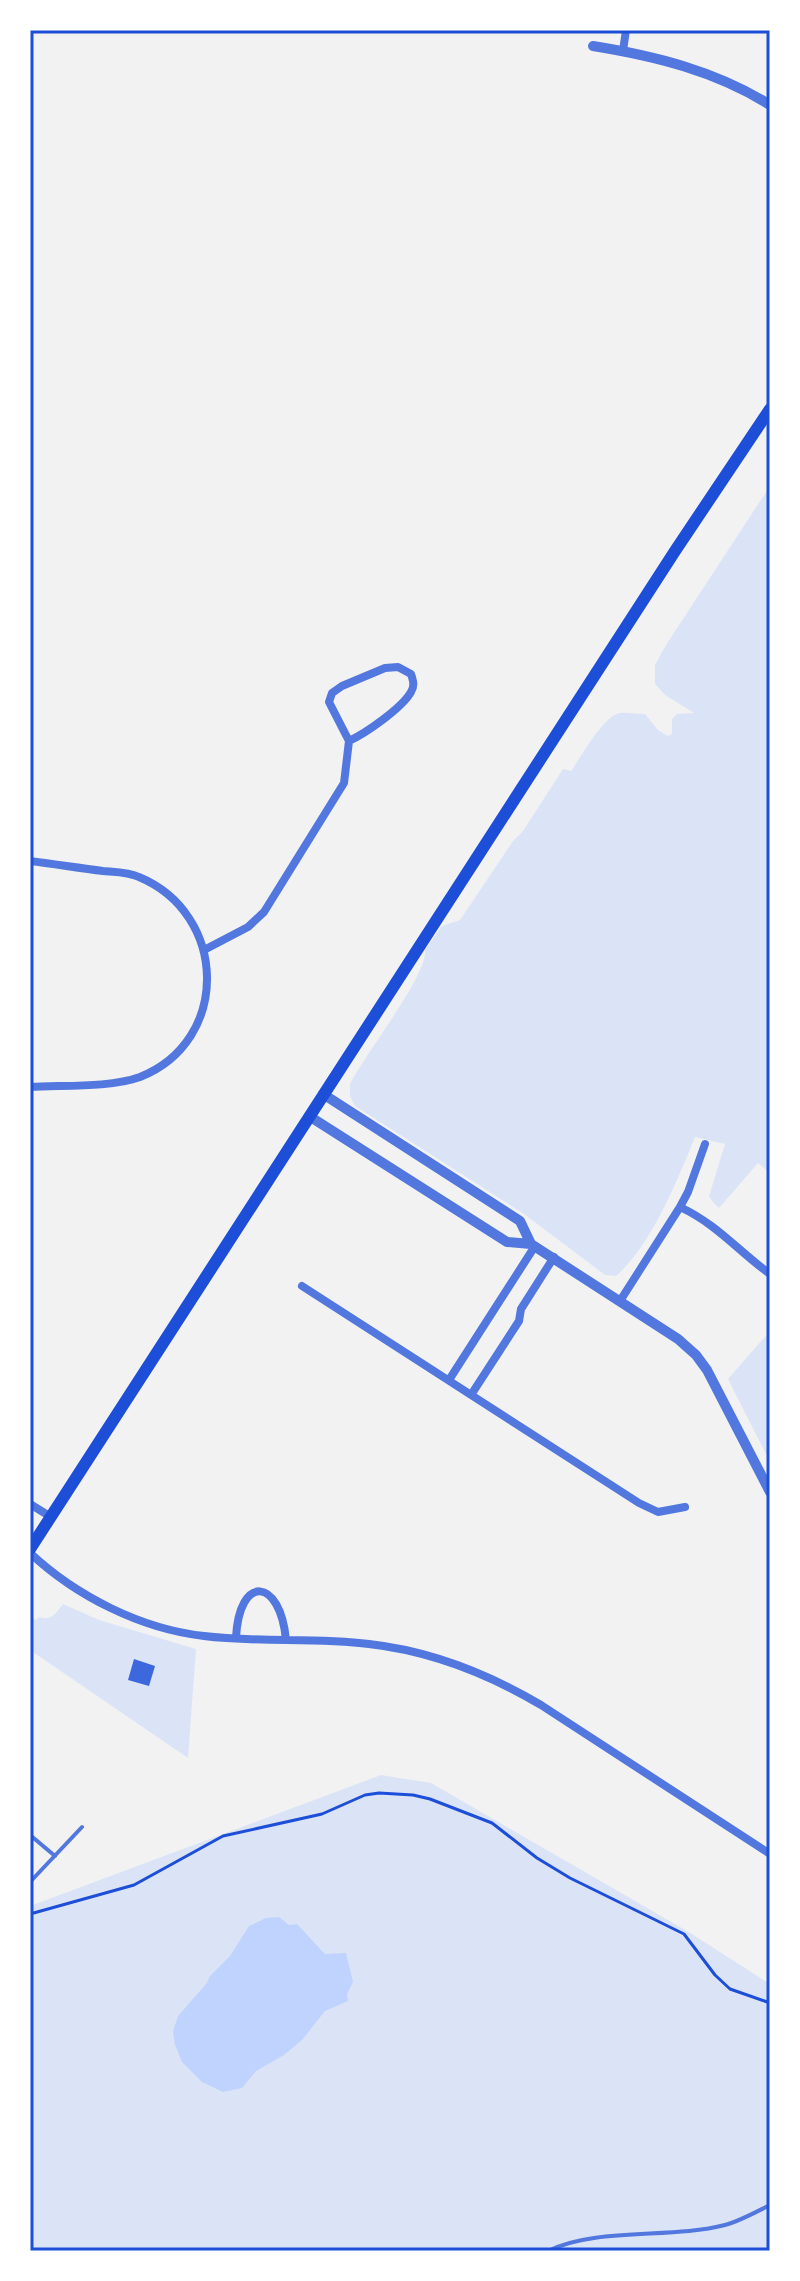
<svg xmlns="http://www.w3.org/2000/svg" width="800" height="2281" font-family="'DM Sans',sans-serif">
<style>
.green{fill:#dbe4f7}
.water{fill:#bfd3fe}
.building{fill:#3d67dc}
.lines{fill:none;stroke-linecap:round;stroke-linejoin:round}
.path{stroke:#1d4ed8;stroke-width:3}
.service{stroke:#5277de;stroke-width:4}
.minor{stroke:#5277de;stroke-width:8}
.tertiary{stroke:#5277de;stroke-width:10}
.secondary{stroke:#1d4ed8;stroke-width:12}
.neatline{fill:none;stroke:#1d4ed8;stroke-width:3}
</style>
<rect width="100%" height="100%" fill="#f2f2f2"/>
<!-- green -->
<path class="green" d="M770,486v687l-12,-10 -39,45 -7,-7 -3,-5 16,-52 -30,-7c-17,42 -44,109 -79,139l-11,-1 -81,-61 -169,-108 -5,-10v-12c14,-29 78,-109 75,-134l17,-24 18,-6 53,-79 10,-10 40,-62 8,2c10,-14 33,-56 49,-58 8,-1 17,1 25,1l13,16 10,6 4,-2v-15l5,-5 17,-1 -29,-18 -10,-11v-19l11,-20z
M770,1331v131l-42,-83z
M63,1604l36,16 97,29 -8,109 -158,-108v-28l2,-4 4,2 3,-3c13,4 16,-3 24,-13z
M381,1775l50,8 256,148 83,53v267h-740v-345z"/>
<!-- water -->
<path class="water" d="M279,1917l10,8 8,-1 28,30 21,-1 7,29 -6,12 1,7 -23,10 -23,29 -18,15 -28,16 -14,17 -19,4 -21,-10 -20,-20 -7,-17 -2,-14 5,-15 29,-33 3,-7 20,-20 19,-30 17,-8z"/>
<!-- building -->
<path class="building" d="M134,1659l21,7 -6,20 -21,-6z"/>
<g class="lines">
<!-- path -->
<path class="path" d="M30,1914l104,-29 89,-49 99,-22 43,-19 14,-2 34,2 17,4 62,24 45,35 33,20 114,56 31,41 15,14 40,14"/>
<!-- service -->
<path class="service" d="M30,1835l25,21
M30,1882l52,-55
M548,2251c48,-24 124,-12 177,-26 15,-4 31,-13 45,-20"/>
<!-- minor -->
<path class="minor" d="M623,51l3,-21
M30,861c24,3 49,7 73,10 11,1 26,1 36,6 89,37 92,164 1,200 -30,11 -78,8 -110,10
M204,950l44,-23 16,-15 80,-129 5,-42 -20,-39 3,-9 10,-7 43,-18 13,-1 13,7c2,6 4,12 0,18 -9,16 -45,41 -62,49
M680,1207c38,18 57,43 90,67
M302,1286l337,217 19,9 27,-5
M620,1301l60,-94 8,-15 17,-48
M449,1380l86,-134
M471,1395l48,-74 2,-12 33,-52
M30,1504l21,13
M30,1553c46,43 111,76 174,83 55,7 110,1 165,8 62,7 118,29 172,61l229,149
M236,1638c3,-64 44,-61 50,2"/>
<!-- tertiary -->
<path class="tertiary" d="M593,46c62,10 123,25 177,59
M323,1094l197,127 11,23
M309,1116l198,126 24,2 147,95 18,16 11,15 63,122"/>
<!-- secondary -->
<path class="secondary" d="M30,1549l645,-998 95,-142"/>
</g>
<!-- border -->
<rect width="800" height="2281" fill="none" stroke="#ffffff" stroke-width="64"/>
<rect x="32" y="32" width="736" height="2217" class="neatline"/>
</svg>
